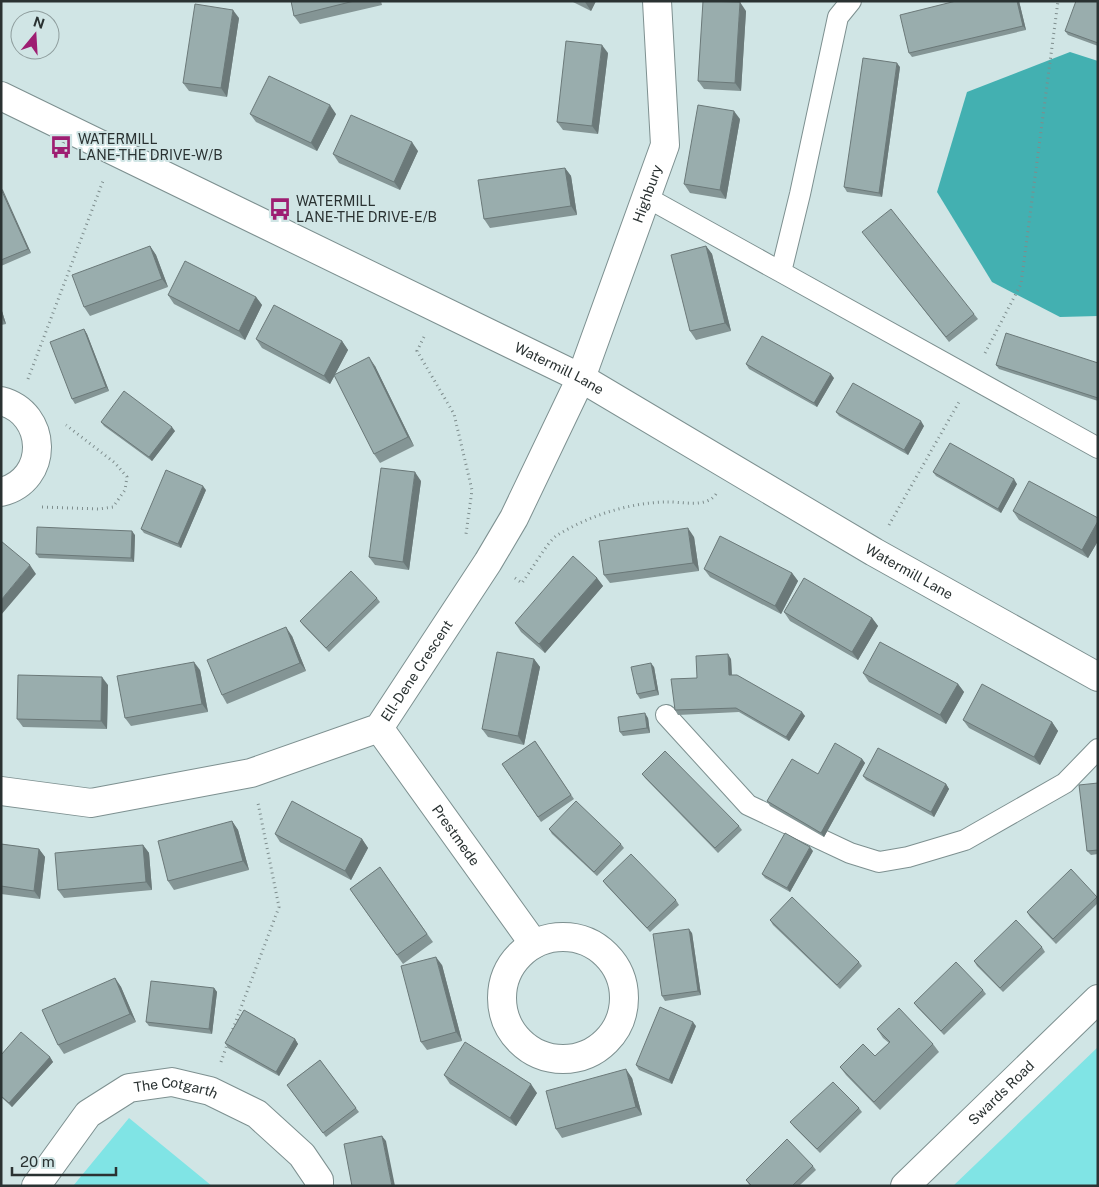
<svg xmlns="http://www.w3.org/2000/svg" width="1099" height="1187" font-family="'Public Sans',sans-serif">
<style>
.green{fill:#80e4e5}
.forest{fill:#43b0b1}
.lines{fill:none;stroke-linecap:round;stroke-linejoin:round}
.service-casing{stroke:#7d9090;stroke-width:22}
.minor-casing{stroke:#7d9090;stroke-width:30}
.tertiary-casing{stroke:#7d9090;stroke-width:30}
.path{stroke:#7e8d8d;stroke-width:3;stroke-dasharray:1 4;stroke-linecap:butt}
.service{stroke:#fff;stroke-width:20}
.minor{stroke:#fff;stroke-width:28}
.tertiary{stroke:#fff;stroke-width:28}
.wall{fill:#849595}
.shaded-wall{fill:#6b7979}
.building{fill:#99adad;stroke:#6b7979}
.labels{text-anchor:middle;dominant-baseline:central;stroke-width:4;stroke-linejoin:round;paint-order:stroke}
.poi-label{font-size:14px;fill:#2a3232;stroke:#d0e5e5;text-anchor:start}
.street-label{font-size:14px;fill:#2a3232;stroke:#d0e5e5}
</style>
<rect width="100%" height="100%" fill="#d0e5e5"/>
<!-- green -->
<path class="green" d="M1098,1047v139h-145z
M129,1118l83,68h-139z"/>
<!-- forest -->
<path class="forest" d="M1070,52l28,9v255l-38,1 -68,-35 -55,-90 30,-100z"/>
<g class="lines">
<defs>
<path id="service" d="M851,1l-13,16 -38,177 -19,78 317,176
M646,197l135,75
M666,715l82,90 102,48 29,9 29,-5 57,-17 100,-57 33,-34"/>
<g id="minor">
<path d="M1,401c47,12 49,79 0,91"/>
<path id="s1" d="M379,728l155,216"/>
<path id="s2" d="M1,791l90,12 160,-30 128,-45 109,-166 26,-44 67,-140 84,-233 -8,-144"/>
<circle cx="563" cy="998" r="61"/>
<path id="s3" d="M36,1186l52,-72 41,-26 43,-6 38,9 47,23 45,41 17,25v6"/>
<path id="s4" d="M905,1186l193,-187"/>
</g>
<g id="tertiary">
<path id="s5" d="M1,96l580,282 293,174 224,125"/>
</g>
</defs>
<!-- service casing -->
<use href="#service" class="service-casing"/>
<!-- minor casing -->
<use href="#minor" class="minor-casing"/>
<!-- tertiary casing -->
<use href="#tertiary" class="tertiary-casing"/>
<!-- path -->
<path class="path" d="M424,337l-7,14 37,63 18,76 -6,44
M985,353l36,-69 37,-283
M28,379l75,-198
M42,507l57,2 14,-2 12,-17 2,-13 -12,-14 -49,-38
M889,525l70,-123
M515,578l7,5c8,-11 25,-40 34,-47 32,-20 72,-33 109,-34 16,-1 41,7 51,-8
M231,1034l48,-127 -21,-104
M221,1062l7,-20"/>
<!-- service -->
<use href="#service" class="service"/>
<!-- minor -->
<use href="#minor" class="minor"/>
<!-- tertiary -->
<use href="#tertiary" class="tertiary"/>
</g>
<!-- wall -->
<path class="wall" d="M291,1h90l1,4 -82,19 -6,-8z
M571,1h25l-5,10z
M956,1h63l7,29 -114,27 -3,-4z
M1098,1v45l-30,-11 -3,-4z
M746,11l-5,80 -37,-2 -6,-8z
M239,18l-12,79 -38,-6 -6,-8z
M608,53l-10,81 -35,-4 -6,-8z
M900,67l-18,130 -35,-5 -3,-5z
M250,114h86l-19,37 -61,-29z
M740,119l-14,80 -36,-6 -6,-9z
M418,151l-18,39 -61,-27 -6,-9z
M565,168l6,8 6,39 -87,13 -6,-9z
M1,188l30,65 -30,13z
M866,236l108,78 4,5 -29,23z
M150,246l6,9 12,32 -78,29 -6,-9z
M706,246l6,8 19,77 -35,9 -6,-9z
M168,295l88,2 6,8 -17,35 -71,-36z
M1,308l5,16 -5,1z
M84,329l3,5 22,57 -34,13 -3,-5z
M256,339l86,2 6,9 -13,24 40,-8 39,80 -34,17 -6,-9 -39,-79 -5,9 -68,-36z
M1098,363v38l-99,-32 -3,-4z
M746,364l88,14 -17,29 -68,-38z
M836,412l88,14 -16,29 -69,-39z
M101,422l74,9 -23,30 -48,-35z
M933,472l84,12 -16,29 -65,-37z
M421,481l-12,89 -34,-5 -6,-8z
M206,490l-25,58 -37,-15 -3,-4z
M1013,511l85,7v23l-10,17 -69,-38z
M135,535l-1,27 -95,-4 -3,-4z
M694,537l5,34 -89,12 -6,-8z
M704,569l88,4 6,8 -17,33 -71,-37z
M597,578l6,8 -58,67 -24,-21 -6,-9z
M377,598l3,4 -51,50 -26,-27 -3,-4z
M784,612l88,6 6,8 -20,34 -68,-39z
M292,636l14,35 -79,33 -5,-9z
M534,659l6,8 -16,78 -36,-8 -6,-8z
M731,659l1,16 73,41 -16,25 -50,-29 -61,3 -3,-5 22,-32z
M654,667l5,28 -19,4 -3,-5z
M200,670l8,42 -77,14 -6,-8z
M863,673l95,11 6,8 -18,32 -77,-42z
M108,685l-1,44 -84,-2 -6,-8z
M648,718l2,15 -27,3 -3,-4z
M963,720l89,2 6,9 -18,34 -71,-37z
M535,741l39,58 -33,23 -39,-58z
M862,759l3,4 -41,74 -54,-31 -3,-5 51,-27z
M642,774l97,52 3,4 -24,23 -73,-75z
M863,776l83,8 3,5 -15,28 -68,-37z
M1098,783v71l-7,1 -4,-4z
M232,821l6,9 11,40 -75,20 -6,-9z
M549,829l72,15 3,4 -27,28 -45,-42z
M275,834l87,5 6,9 -17,32 -71,-38z
M1,844l38,5 6,8 -5,42 -39,-5z
M143,845l6,8 3,37 -88,8 -6,-8z
M813,851l-23,41 -25,-14 -3,-4z
M380,867l53,75 -30,22 -53,-75z
M603,881l73,19 3,5 -29,27 -44,-47z
M1097,897l1,6 -42,41 -26,-27 -3,-5z
M770,920l89,42 3,4 -22,23 -67,-64z
M692,933l9,62 -36,6 -3,-5z
M1042,947l3,5 -42,40 -26,-26 -3,-5z
M442,965l20,76 -35,9 -6,-8z
M115,978l6,9 15,35 -72,32 -6,-9z
M214,988l3,4 -5,42 -63,-8 -3,-4z
M983,990l3,4 -42,41 -27,-28 -3,-4z
M696,1026l-24,58 -33,-14 -3,-5z
M877,1029l56,15 6,8 -59,58 -34,-35 -6,-8 35,-11 14,-13 -6,-5z
M295,1039l3,5 -19,32 -51,-28 -3,-5z
M1,1055l49,2 3,5 -41,45 -11,-10z
M320,1060l39,52 -33,25 -39,-52z
M444,1075l93,18 -21,33 -66,-42z
M632,1078l10,37 -80,23 -6,-9z
M859,1108l3,4 -42,41 -26,-26 -4,-5z
M813,1166l3,4 -17,16h-49l-4,-6z"/>
<!-- shaded-wall -->
<path class="shaded-wall" d="M586,1h10l-5,10 -6,-9z
M1017,1h2l7,29 -3,-4z
M740,2l6,9 -5,80 -6,-8z
M233,10l6,8 -12,79 -6,-9z
M602,45l6,8 -10,81 -6,-8z
M897,63l3,4 -18,130 -3,-4z
M330,105l6,9 -19,37 -6,-8z
M734,111l6,8 -14,80 -6,-9z
M412,142l6,9 -18,39 -6,-8z
M565,168l6,8 6,39 -6,-9z
M1,188l2,2 28,63 -3,-4z
M150,246l6,9 12,32 -6,-8z
M706,246l6,8 19,77 -6,-8z
M256,297l6,8 -17,35 -6,-9z
M1,308l5,16 -3,-4 -2,-5z
M84,329l3,5 22,57 -3,-4z
M342,341l6,9 -18,34 -6,-8z
M369,357l6,9 39,80 -6,-9z
M831,374l3,4 -17,29 -3,-4z
M921,421l3,5 -16,29 -4,-5z
M172,427l3,4 -23,30 -3,-4z
M415,472l6,9 -12,89 -6,-8z
M1014,479l3,5 -16,29 -3,-4z
M203,486l3,4 -25,58 -3,-4z
M1098,521v20l-10,17 -6,-8z
M688,528l6,9 5,34 -6,-8z
M132,531l3,4 -1,27 -3,-4z
M30,565l6,9 -35,41v-15z
M792,573l6,8 -17,33 -6,-8z
M597,578l6,8 -58,67 -6,-9z
M872,618l6,8 -20,34 -6,-8z
M286,627l6,9 14,35 -6,-8z
M728,654l3,5 1,21 -3,-5z
M534,659l6,8 -16,78 -6,-9z
M194,662l6,8 8,42 -6,-8z
M651,663l3,4 5,28 -3,-5z
M102,677l6,8 -1,44 -6,-8z
M958,684l6,8 -18,32 -6,-9z
M802,712l3,4 -16,25 -3,-4z
M645,713l3,5 2,15 -3,-5z
M1052,722l6,9 -18,34 -6,-8z
M862,759l3,4 -41,74 -3,-4z
M946,784l3,5 -15,28 -3,-5z
M232,821l6,9 11,40 -6,-9z
M362,839l6,9 -17,32 -6,-9z
M143,845l6,8 3,37 -6,-8z
M810,847l3,4 -23,41 -3,-4z
M39,849l6,8 -5,42 -6,-8z
M689,929l3,4 9,62 -3,-4z
M436,957l6,8 20,76 -6,-9z
M115,978l6,9 15,35 -6,-8z
M214,988l3,4 -5,42 -3,-5z
M693,1022l3,4 -24,58 -3,-4z
M295,1039l3,5 -19,32 -3,-4z
M50,1057l3,5 -41,45 -3,-4z
M626,1069l6,9 10,37 -6,-8z
M531,1084l6,9 -21,33 -6,-8z
M382,1136l4,5 9,45h-3z"/>
<!-- building -->
<path class="building" d="M291,1h63l-60,15z
M703,1l37,1 -5,81 -37,-2z
M956,1h61l6,25 -114,27 -9,-38z
M1076,1h22v42l-33,-12z
M195,4l38,6 -12,78 -38,-5z
M566,41l36,4 -10,81 -35,-4z
M863,58l34,5 -18,130 -35,-6z
M269,76l61,29 -19,38 -61,-29z
M698,105l36,6 -14,79 -36,-6z
M351,115l61,27 -18,40 -61,-28z
M565,168l6,38 -87,13 -6,-39z
M1,189l27,60 -27,11z
M891,209l83,105 -28,23 -84,-105z
M150,246l12,33 -78,28 -12,-32z
M706,246l19,77 -35,8 -19,-76z
M185,261l71,36 -17,34 -71,-36z
M274,305l68,36 -18,35 -68,-37z
M84,329l22,58 -34,12 -22,-57z
M1006,333l92,30v35l-102,-33z
M762,336l69,38 -17,29 -68,-39z
M369,357l39,80 -34,17 -40,-79z
M853,383l68,38 -17,29 -68,-38z
M124,391l48,36 -23,30 -48,-35z
M950,443l64,36 -16,30 -65,-37z
M381,468l34,4 -12,90 -34,-5z
M166,470l37,16 -25,58 -37,-15z
M1029,481l69,37v3l-16,29 -69,-39z
M37,527l95,4 -1,27 -95,-4z
M688,528l5,35 -89,12 -5,-34z
M720,536l72,37 -17,33 -71,-37z
M1,541l29,24 -29,35z
M573,556l24,22 -58,66 -24,-21z
M351,571l26,27 -51,50 -26,-27z
M804,578l68,40 -20,34 -68,-40z
M286,627l14,36 -78,32 -15,-35z
M880,642l78,42 -18,31 -77,-42z
M497,652l37,7 -16,77 -36,-7z
M728,654l1,21h8l65,37 -16,25 -50,-29 -61,2 -4,-31 26,-1 -1,-22z
M194,662l8,42 -77,14 -8,-42z
M651,663l5,27 -19,4 -6,-27z
M18,675l84,2 -1,44 -84,-2z
M982,684l70,38 -18,35 -71,-37z
M645,713l2,15 -27,4 -2,-15z
M535,741l36,54 -33,22 -36,-53z
M835,743l27,16 -41,74 -54,-32 25,-42 26,15z
M878,748l68,36 -15,28 -68,-36z
M665,751l74,75 -24,22 -73,-74z
M1098,783v67l-11,1 -8,-66z
M292,801l70,38 -17,32 -70,-37z
M576,801l45,43 -27,28 -45,-43z
M232,821l11,40 -75,20 -10,-40z
M785,833l25,14 -23,41 -25,-14z
M1,844l38,5 -5,42 -33,-5z
M143,845l3,37 -88,8 -3,-37z
M631,854l45,46 -29,28 -44,-47z
M380,867l47,67 -30,21 -47,-66z
M1071,869l26,28 -44,42 -26,-27z
M792,897l67,65 -22,23 -67,-65z
M1016,920l26,27 -42,41 -26,-27z
M689,929l9,62 -36,5 -9,-62z
M436,957l20,75 -35,10 -20,-76z
M956,962l27,28 -42,41 -27,-28z
M115,978l15,36 -72,31 -16,-35z
M151,981l63,7 -5,41 -63,-7z
M660,1007l33,15 -24,58 -33,-15z
M899,1008l34,36 -59,58 -34,-35 23,-23 12,12 15,-14 -13,-13z
M244,1010l51,29 -19,33 -51,-29z
M21,1032l29,25 -41,46 -8,-7v-41z
M465,1042l66,42 -21,34 -66,-43z
M320,1060l36,48 -33,25 -36,-48z
M626,1069l10,38 -80,22 -10,-38z
M833,1082l26,26 -42,41 -27,-27z
M382,1136l10,50h-40l-8,-42z
M787,1139l26,27 -21,20h-40l-6,-6z"/>
<!-- icons -->
<defs>
<symbol id="bus-bare" viewBox="-9 -9 18 18"><path d="M-5-6H5V4H4V6H2V4H-2V6H-4V4H-5ZM-3.5-4V0h7V-4ZM-3.5 1.2v1.5H-2V1.2ZM2 1.2v1.5H3.5V1.2Z" fill="#9e1e72" stroke="#d0e5e5" stroke-width="2.5" paint-order="stroke"/></symbol>
</defs>
<g fill-rule="evenodd">
<use href="#bus-bare" x="45" y="131" width="32" height="32"/>
<use href="#bus-bare" x="264" y="193" width="32" height="32"/>
</g>
<g class="labels">
<!-- poi labels -->
<g class="poi-label">
<text x="78" y="139">WATERMILL<tspan x="78" dy="16">LANE-THE DRIVE-W/B</tspan></text>
<text x="296" y="201">WATERMILL<tspan x="296" dy="16">LANE-THE DRIVE-E/B</tspan></text>
</g>
<!-- street labels -->
<g class="street-label">
<text stroke="none"><textPath href="#s2" startOffset="990">Highbury</textPath></text>
<text stroke="none"><textPath href="#s5" startOffset="621">Watermill Lane</textPath></text>
<text stroke="none"><textPath href="#s5" startOffset="1026">Watermill Lane</textPath></text>
<text stroke="none"><textPath href="#s2" startOffset="458">Ell-Dene Crescent</textPath></text>
<text stroke="none"><textPath href="#s1" startOffset="132">Prestmede</textPath></text>
<text stroke="none"><textPath href="#s3" startOffset="185">The Cotgarth</textPath></text>
<text stroke="none"><textPath href="#s4" startOffset="134">Swards Road</textPath></text>
</g>
</g>
<!-- border -->
<rect width="1099" height="1187" fill="none" stroke="#2a3232" stroke-width="5"/>
<!-- north arrow -->
<g transform="translate(35 35) rotate(18)"><circle r="24" fill="#d0e5e5" stroke="#8e9d9d"/>
<path d="M0-4L9 19L0 12L-9 19Z" fill="#9e1e72"/>
<text y="-8" font-size="14" font-weight="bold" text-anchor="middle" fill="#2a3232">N</text>
</g>
<!-- scale -->
<path d="M12 1167v8h104v-8" fill="none" stroke="#2a3232" stroke-width="2.5"/>
<text x="20" y="1167" font-size="15" fill="#2a3232" stroke="#d0e5e5" stroke-width="4" paint-order="stroke">20 m</text>
</svg>
